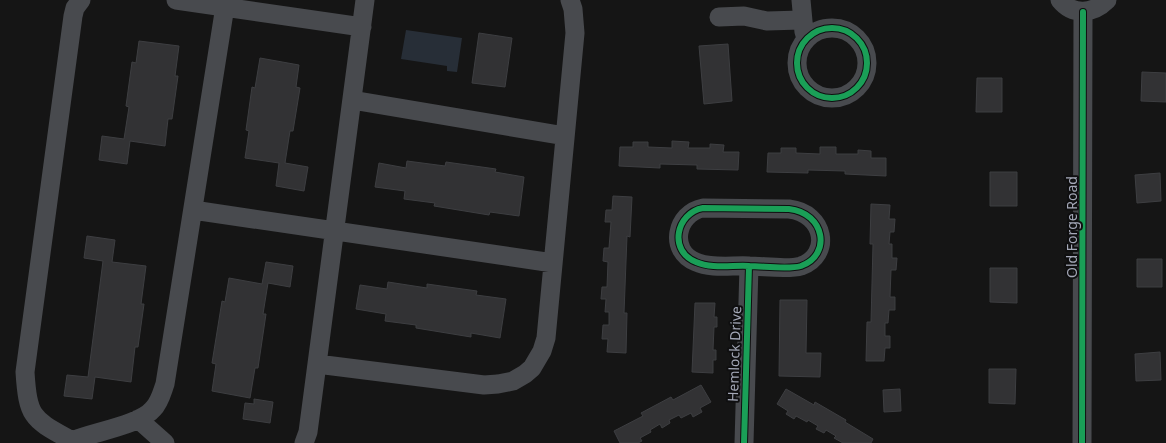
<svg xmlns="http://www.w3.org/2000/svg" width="1166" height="443" font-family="'Noto Sans',sans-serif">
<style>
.water{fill:#272e37}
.building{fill:#323234;stroke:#3d3e41}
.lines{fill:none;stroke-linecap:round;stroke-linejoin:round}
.minor{stroke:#484a4e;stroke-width:19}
.cycleway-casing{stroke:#0f0f10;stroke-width:8}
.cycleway{stroke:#1a9f57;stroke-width:6}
.labels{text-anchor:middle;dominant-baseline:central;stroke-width:4;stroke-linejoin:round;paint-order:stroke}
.street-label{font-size:14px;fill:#a4a8b7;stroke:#0f0f10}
</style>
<rect width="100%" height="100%" fill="#151515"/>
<!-- water -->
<path class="water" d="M406,30l56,8 -5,34 -10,-1v-5l-46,-7z"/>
<!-- building -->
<path class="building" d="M479,33l33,5 -7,49 -33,-4z
M139,41l40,5 -4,30h3l-6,43h-4l-3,27 -35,-5 -3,23 -28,-4 3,-24 22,3 5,-32 -3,-1 6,-44 4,1z
M728,44l4,57 -28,3 -5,-58z
M260,58l39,7 -3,22 4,1 -7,43h-3l-5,32 23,4 -4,24 -28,-5 3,-23 -34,-5 4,-27 -3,-1 6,-43 3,1z
M1142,72l24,1v29l-25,-1z
M977,78h25v34h-26z
M672,141l17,1 -1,6h22v-4l14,1 -1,7h16l-1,18 -41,-1v-4l-37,-1v4l-41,-2 1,-19h13v-5h15v5l24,1z
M820,147h16v7h22v-4l13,1v7h15v18l-41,-2v-3l-37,-1v3l-41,-1 1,-19h13v-5h15v5l24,1z
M407,161l38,5 1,-4 50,7 -1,3 29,5 -5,39 -29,-4 -1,3 -55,-9 1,-3 -31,-4 1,-8 -30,-4 4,-24 27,5z
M990,172h27v34h-27z
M1160,173l1,28 -24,2 -2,-28z
M613,196l19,1 -2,40 -3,-1 -3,77h3l-1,40 -19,-1 1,-13h-6l1,-14h6v-13h-4l1,-13h-5l1,-12h5l1,-25 -5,-1 1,-13h5l2,-26h-6l1,-12h6z
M871,204l19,1 -1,14h6l-1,13h-4l-1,12h3v14h5l-1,12h-5l-1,27h5v13h-6l-1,13h-3v13h5v12h-5l-1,13h-18l1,-39h4l2,-78h-3z
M87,236l28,4 -3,22 34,4 -5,38h3l-6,43h-3l-4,35 -36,-5 -3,22 -28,-3 3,-21 21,2 15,-116 -19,-3z
M1137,259h25v28h-25z
M266,262l27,4 -3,21 -22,-4 -5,31h3l-8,54h-3l-5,30 -38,-7 4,-27 -4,-1 10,-62 3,1 4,-24 33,6z
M990,268h27v35l-27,-1z
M388,282l39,6v-4l50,7 -1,4 30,4 -6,39 -29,-5v4l-55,-9v-3l-31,-4 1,-7 -30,-5 4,-24 27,4z
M780,300h27l-1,53h15l-1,24 -41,-1z
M695,303h20l-1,14h3v10h-3l-1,23h3v10h-3v13l-21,-1z
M1160,352l1,28 -25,1 -1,-27z
M989,369h27l-1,35 -26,-1z
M701,385l10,17 -11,6 2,4 -9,5 -2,-4 -10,5 -2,-3 -10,5 1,3 -8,5 -2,-4 -10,6 1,2 -11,6 2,3 -4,2h-18l-6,-12 29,-15 -2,-3 30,-16 2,3z
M786,389l28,16 1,-3 31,18 -1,2 28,17 -2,4h-28l-9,-5 2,-2 -10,-6 -2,3 -8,-4 2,-3 -10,-6 -1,2 -11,-6 -2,3 -8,-5 2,-3 -11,-7z
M900,389l1,22 -17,1 -1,-22z
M254,399l19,3 -3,21 -27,-4 2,-16 9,1z"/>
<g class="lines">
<!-- minor -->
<path class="minor" d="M81,0l-6,8 -2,8 -48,356c3,47 8,47 47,69 21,-9 68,-16 81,-32 7,-7 9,-17 12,-25l61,-384
M176,0l186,27
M801,0l3,32
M1060,0c13,16 33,14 47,0
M719,17l25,-1 23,5 34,-1
M797 63a35 35 0 1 1 70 0a35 35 0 1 1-70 0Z
M352,100l213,36
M193,210l360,53
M317,364l167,21 14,-1 15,-3 12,-7 7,-6 10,-17 4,-13 29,-305 -2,-24 -3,-9
M138,419l27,24
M304,443l4,-11 57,-432
M744,443l5,-177c14,0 39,4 52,0 31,-11 24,-53 -12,-57l-86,-1c-27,5 -35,43 -7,54 15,7 37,3 53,4
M1082,443l1,-431"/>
<defs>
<path id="cycleway" d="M797 63a35 35 0 1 1 70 0a35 35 0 1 1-70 0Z
M744,443l5,-177c14,0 39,4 52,0 31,-11 24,-53 -12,-57l-86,-1c-27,5 -35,43 -7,54 15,7 37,3 53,4
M1082,443l1,-431"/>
</defs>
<!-- cycleway casing -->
<use href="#cycleway" class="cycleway-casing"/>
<!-- cycleway -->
<use href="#cycleway" class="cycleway"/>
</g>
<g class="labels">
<!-- street labels -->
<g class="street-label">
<text transform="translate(1071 227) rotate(-90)">Old Forge Road</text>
<text transform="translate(734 354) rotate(-88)">Hemlock Drive</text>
</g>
</g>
</svg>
